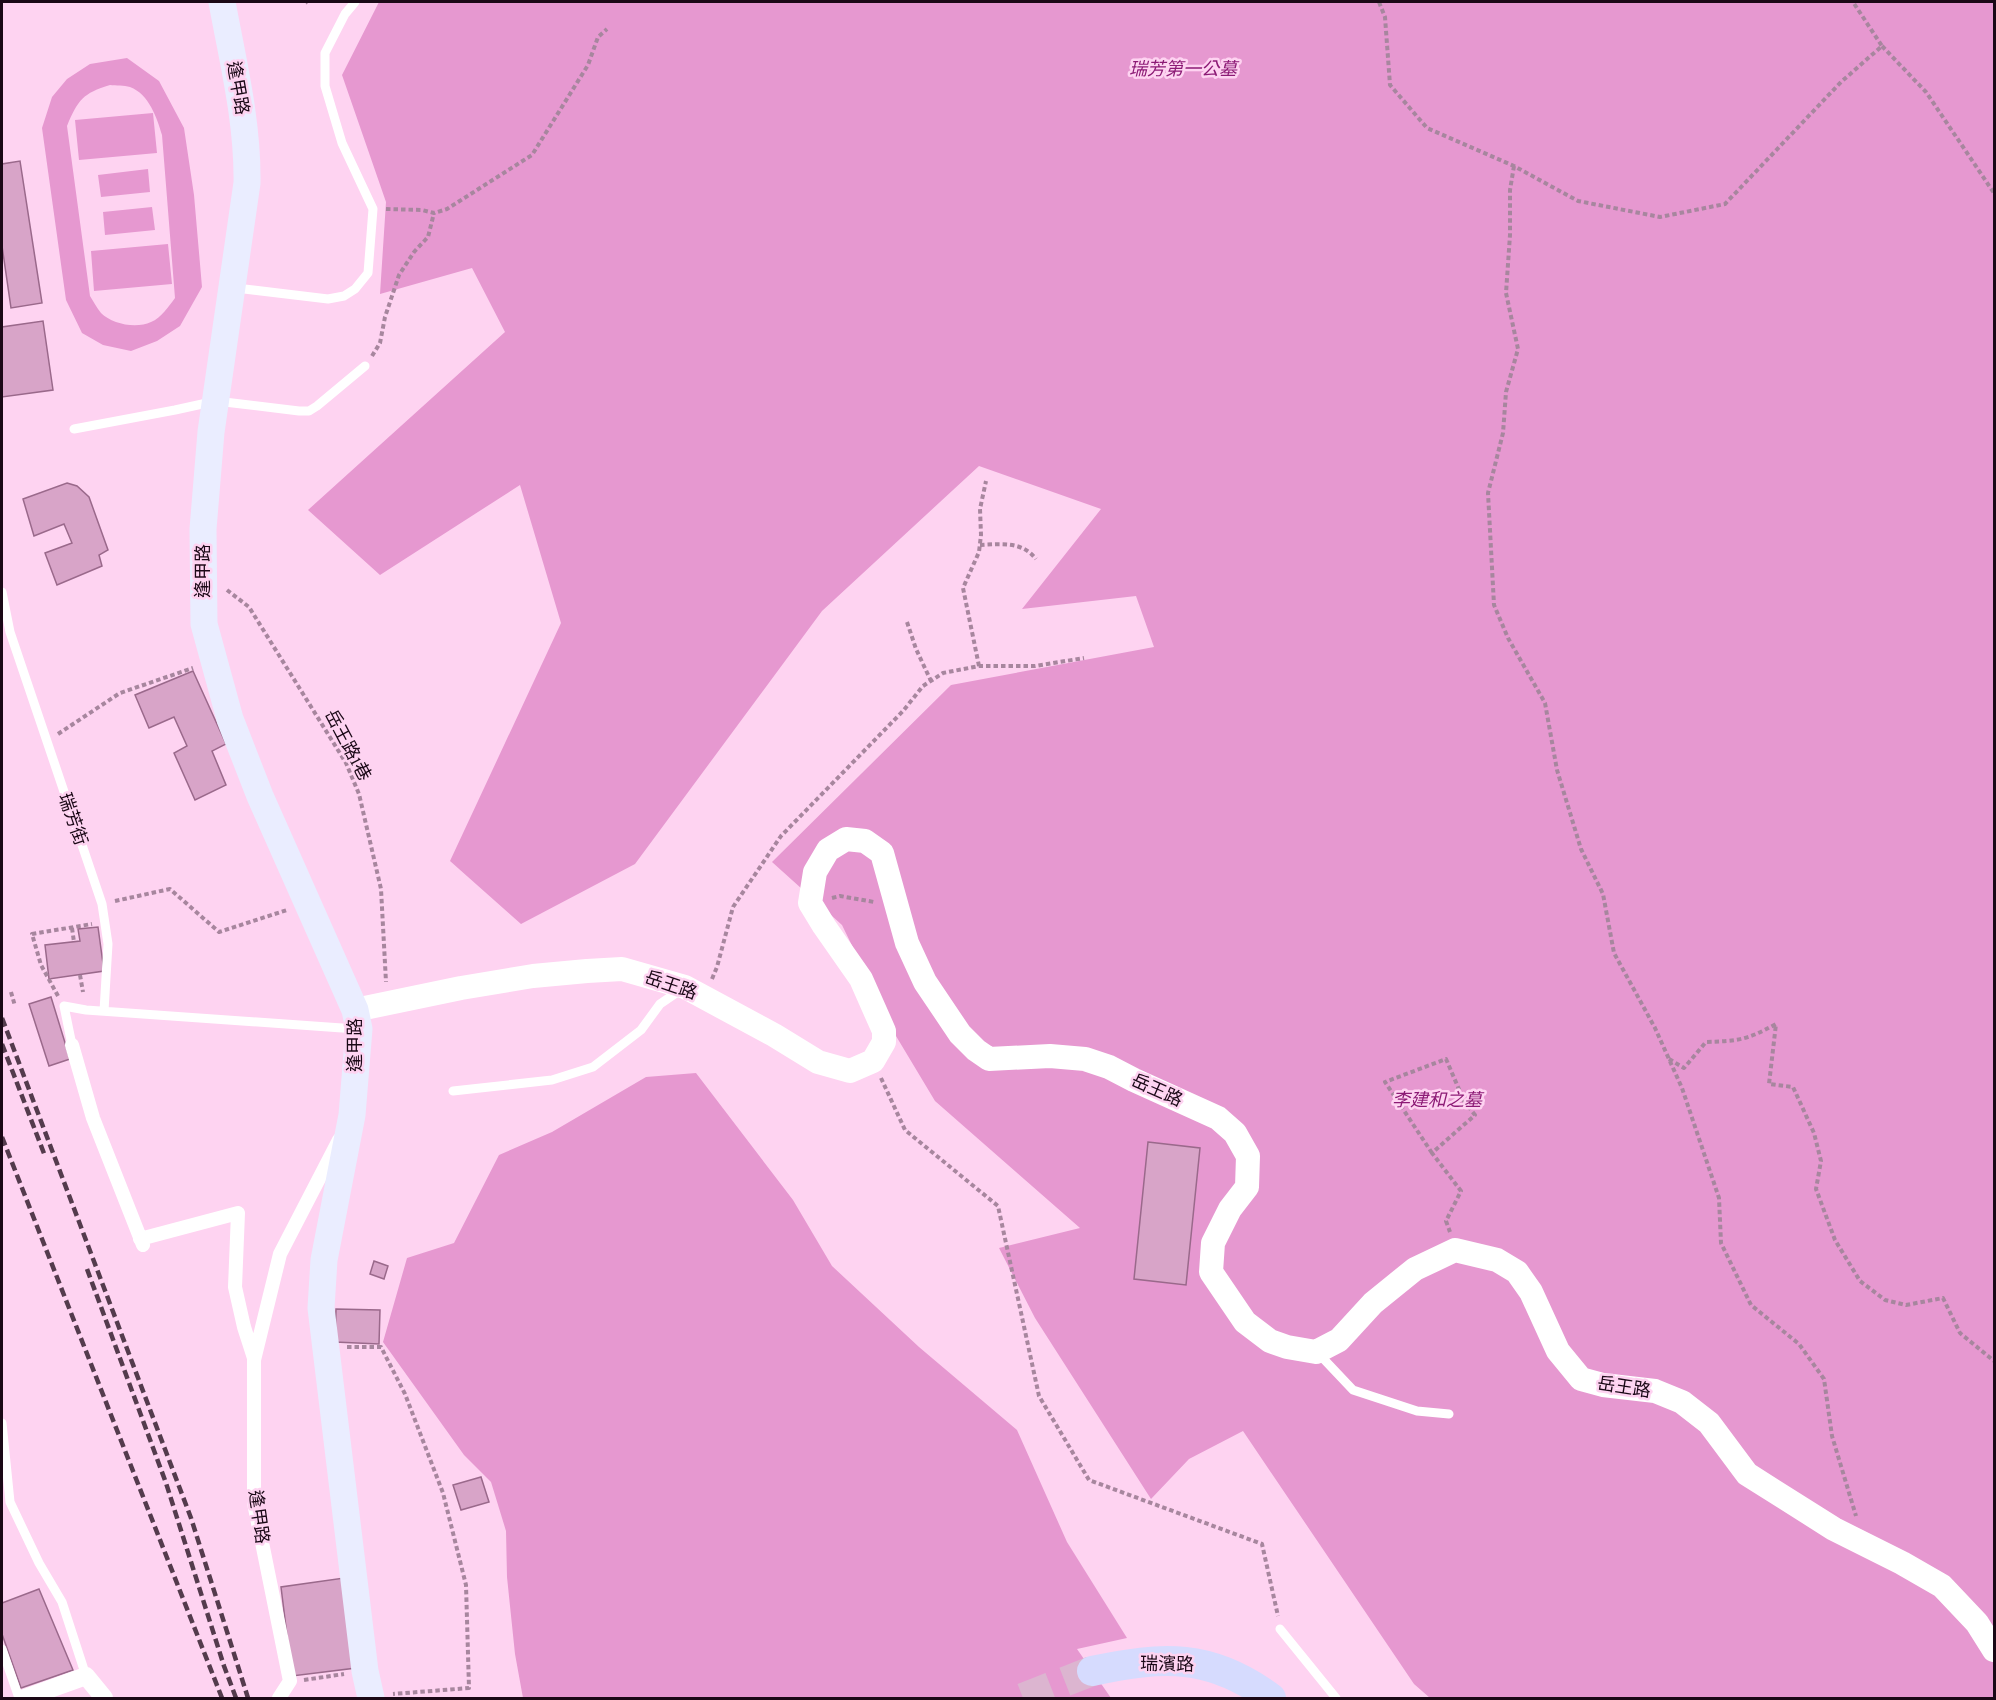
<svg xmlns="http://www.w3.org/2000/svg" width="1996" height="1700" font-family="'Crimson Pro','Noto Sans TC',serif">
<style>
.green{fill:#e698d0;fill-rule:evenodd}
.building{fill:#d8a4c8;stroke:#9a698b;stroke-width:1.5}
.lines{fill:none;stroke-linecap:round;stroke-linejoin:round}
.primary-tunnel{stroke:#dcb5d0;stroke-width:30;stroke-dasharray:30 15;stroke-linecap:butt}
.path{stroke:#a7869e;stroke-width:4;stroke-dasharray:4.5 3;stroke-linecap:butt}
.service{stroke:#fff;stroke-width:9}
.pedestrian{stroke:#fff;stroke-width:14}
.minor{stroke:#fff;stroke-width:18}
.tertiary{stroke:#fff;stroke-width:24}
.secondary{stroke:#eaedff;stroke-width:27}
.primary{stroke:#d6dbfe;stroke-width:30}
.rail{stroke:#543b4d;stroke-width:4.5;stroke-dasharray:9 4.5;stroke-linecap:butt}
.labels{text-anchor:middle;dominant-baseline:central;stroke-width:5;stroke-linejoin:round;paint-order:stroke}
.park-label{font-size:18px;font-style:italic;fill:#8c1a75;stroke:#fed3f1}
.street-label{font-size:18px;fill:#1a0816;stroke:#fed3f1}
</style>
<rect width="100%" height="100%" fill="#fed3f1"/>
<!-- green -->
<path class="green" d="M379,2h1615v1696h-564l-16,-14 -171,-253 -54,28 -38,40 -116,-181 -36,-70 81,-20 -145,-127 -39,-65 -54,-111 -70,-63 179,-177 203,-38 -18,-51 -114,13 79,-100 -122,-43 -157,145 -187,253 -114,60 -71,-63 111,-238 -41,-138 -140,90 -72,-65 197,-178 -33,-64 -92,26 6,-92 -44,-127z
M127,58l32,23 25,47 10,67 8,92 -22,39 -23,15 -26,10 -28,-6 -21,-12 -16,-33 -24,-172 10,-31 15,-18 23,-15zM110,85c6,1 14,0 20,2 19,7 27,31 32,48l13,163c-6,8 -14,20 -24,24 -15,7 -39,2 -50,-9 -4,-5 -8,-12 -11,-17l-23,-170c11,-26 16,-33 43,-41z
M153,113l4,40 -78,7 -4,-40z
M148,169l2,23 -49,5 -3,-22z
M152,207l3,23 -50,5 -2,-23z
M168,244l4,40 -78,7 -3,-40z
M696,1073l97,127 39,66 87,81 98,83 50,112 60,96 -50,11 34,49h-588l-8,-44 -8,-77 -1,-46 -15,-49 -27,-27 -81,-113 24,-84 47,-15 45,-88 53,-23 94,-55z"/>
<!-- building -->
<path class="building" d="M20,161l22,142 -31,5 -9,-62v-82z
M43,321l10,69 -51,7v-70z
M67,483l10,3 12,11 19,53 -9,5 3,11 -45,19 -12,-32 27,-10 -8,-19 -30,12 -11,-37z
M193,671l33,73 -14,7 14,34 -31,15 -21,-47 13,-7 -13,-29 -25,11 -14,-33z
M98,927l6,44 -55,8 -4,-34 35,-4 -2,-12z
M51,997l19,62 -21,7 -20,-62z
M1148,1142l52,6 -14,137 -52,-6z
M374,1261l14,5 -4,13 -14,-5z
M336,1309l44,1 -1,34 -44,-2z
M481,1477l8,25 -28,8 -8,-25z
M344,1578l12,90 -64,8 -11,-89z
M39,1589l34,81 -52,18 -19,-54v-31z"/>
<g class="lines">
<!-- primary-tunnel -->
<path class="primary-tunnel" d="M1023,1698l69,-27"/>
<!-- path -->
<path class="path" d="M307,2l1,1
M1379,2l6,15 5,68 37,43 87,38 64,35 82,16 65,-13 116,-122 41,-36 -29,-44
M1882,46l44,46 68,101
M1514,166l-4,24v45l-4,58 12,56 -12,43 -3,41 -15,60 6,112 14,33 37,65 12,67 24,79 22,45 11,59 41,75 27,60 37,110 2,45 30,62 48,39 25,35 8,57 24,80
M386,209l36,1 12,3 13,-4 85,-54 56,-90 10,-28 9,-8
M372,356l8,-13 5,-26 14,-42 15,-23 14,-15 6,-24
M980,545c21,-1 42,-4 56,14
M227,590l22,17 97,156 13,31 22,95 5,93
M907,622l9,27 15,32
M979,666l-16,-78 16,-36 2,-17 -1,-26 6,-28
M58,734l62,-41 73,-25
M832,898l8,-2 34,6
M115,901l55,-12 49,43 68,-22
M72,928l2,14
M80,975l3,17
M712,979l5,-12 16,-60 48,-71 122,-125 20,-25 20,-13 36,-7h56l49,-8
M11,992l4,14
M58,996l-17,-31 -9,-31 60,-10
M1669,1059l15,9 22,-26c32,-1 41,-2 70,-18l-7,60 24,3 21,46 7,28 -5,28 19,51 25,41 25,19 21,5 37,-7 17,35 34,28
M881,1078l24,52 93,76 41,190 50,84 173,64 16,72
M1432,1153l-47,-71 61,-23 18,42 11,14 -43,38 29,38 -15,30 4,11
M347,1347h34l24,47 38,99 23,92 3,103 -76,6
M304,1680l40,-6"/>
<!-- service -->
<path class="service" d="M236,288l92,11 16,-3 11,-7 13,-16 5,-64 -31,-66 -17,-57v-33l20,-39 10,-12
M74,429l101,-19 41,-9 83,10h10l8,-5 48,-40
M2,592l8,40 92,272 6,40 -4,67
M72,1045l-8,-39 22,4 270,19
M453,1091l99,-11 41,-13 48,-37 19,-26 22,-15
M1318,1353l35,37 64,21 32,3
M2,1423l8,79 29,61 23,39 24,74
M1280,1629l56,69
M2,1649l17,49"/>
<!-- pedestrian -->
<path class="pedestrian" d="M72,1045l21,73 50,127
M140,1239l98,-26 -3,74 9,40 10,31
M279,1698l11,-17 -36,-178v-143l26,-106 59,-114"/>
<!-- minor -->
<path class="minor" d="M25,1698l61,-22 18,22"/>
<!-- tertiary -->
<path class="tertiary" d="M355,1010l106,-22 72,-12 54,-5 35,-2 63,18 89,48 44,27 32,9 23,-10 11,-19v-11l-23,-52 -37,-53 -14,-23 5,-31 13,-22 18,-11 19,2 17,12 25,90 18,39 35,52 16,16 13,9 61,-3 35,3 24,8 25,13 84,38 17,15 13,23 -1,31 -17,22 -17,34 -2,29 34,50 25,19 17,6 29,5 23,-12 34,-37 42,-34 40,-19 42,10 20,12 14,20 27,59 23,28 22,6 52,6 27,11 27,21 38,51 87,55 68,34 40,23 35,37 17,27"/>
<!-- secondary -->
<path class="secondary" d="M222,2c11,60 26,120 25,181l-36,249 -8,97 1,95 26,95 30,77 95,214 4,19 -7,86 -28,145 -3,48 44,363 6,27"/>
<!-- primary -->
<path class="primary" d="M1092,1671c71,-15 118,-18 179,27"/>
<!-- rail -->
<path class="rail" d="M2,1018l189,500 57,180
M2,1044l43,112
M2,1137l220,561
M87,1269l79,214 58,183 12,32"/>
</g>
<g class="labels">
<!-- park labels -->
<g class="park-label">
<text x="1183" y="69">瑞芳第一公墓</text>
<text x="1437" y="1100">李建和之墓</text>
</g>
<!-- street labels -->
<g class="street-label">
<text transform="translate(238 88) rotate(80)">逢甲路</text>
<text transform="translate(203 571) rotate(-90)">逢甲路</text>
<text transform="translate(348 745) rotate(62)">岳王路1巷</text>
<text transform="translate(73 819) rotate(71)">瑞芳街</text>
<text transform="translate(671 985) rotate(19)">岳王路</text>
<text transform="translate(355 1045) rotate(-90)">逢甲路</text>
<text transform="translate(1157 1090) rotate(24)">岳王路</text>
<text transform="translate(1624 1387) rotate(9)">岳王路</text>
<text transform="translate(259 1517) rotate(82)">逢甲路</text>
<text transform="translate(1167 1664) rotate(1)">瑞濱路</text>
</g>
</g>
<!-- border -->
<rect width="1996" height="1700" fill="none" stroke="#1a0816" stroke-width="6"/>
</svg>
